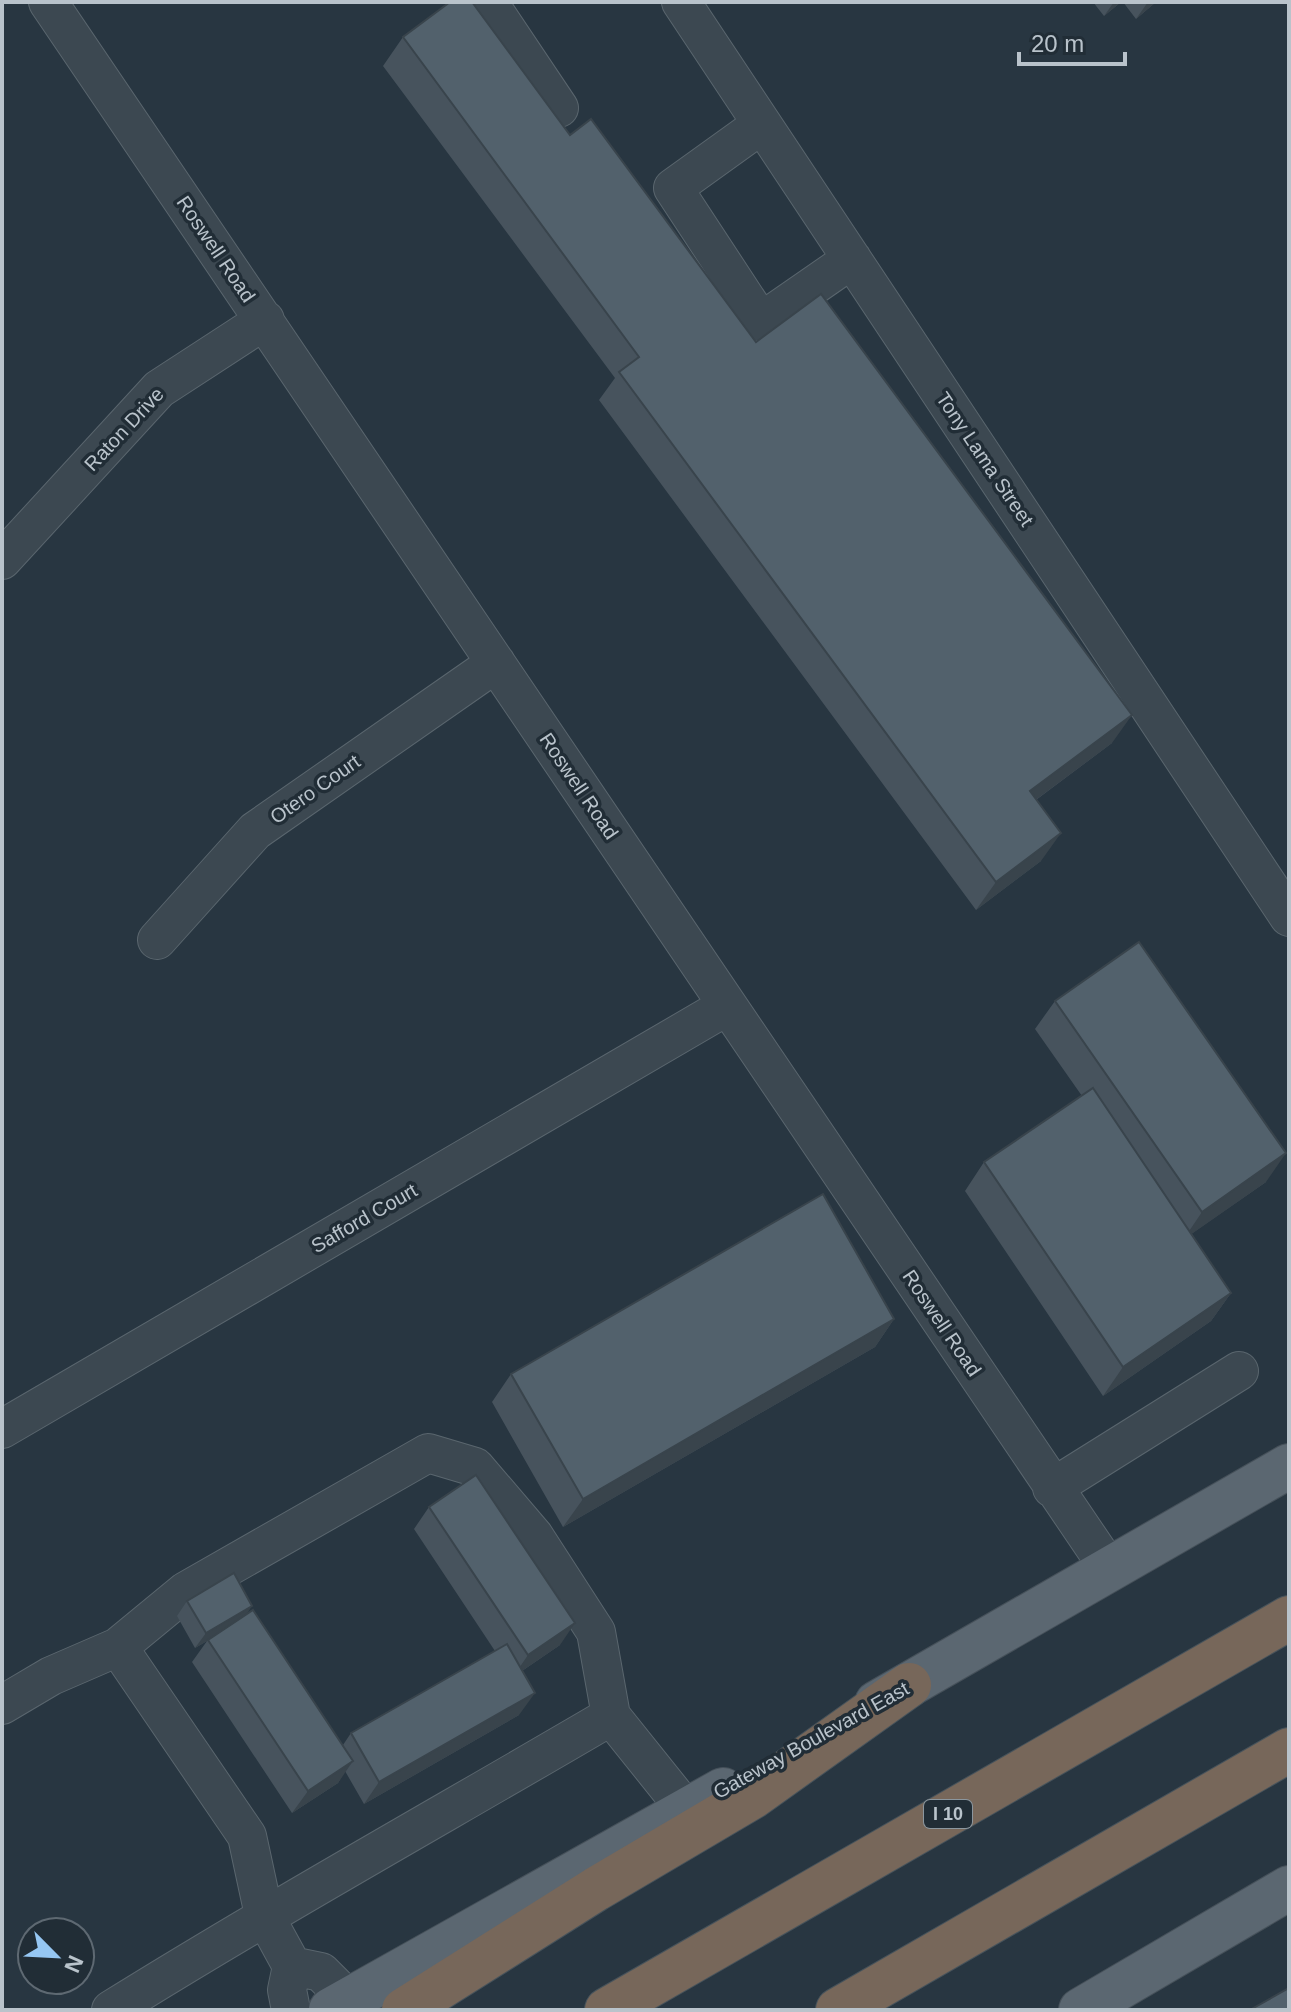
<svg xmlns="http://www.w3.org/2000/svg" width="1291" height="2012" font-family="Helvetica,sans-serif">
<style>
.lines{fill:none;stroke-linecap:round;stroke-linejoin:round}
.minor-casing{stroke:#5a666e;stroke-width:40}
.major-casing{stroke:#46515a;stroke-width:46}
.highway-casing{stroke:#47535b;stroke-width:46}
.minor{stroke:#3c4851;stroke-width:38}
.major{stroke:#5b6771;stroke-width:44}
.highway{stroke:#77675a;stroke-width:44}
.wall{fill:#47535d}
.shaded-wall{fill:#39444c}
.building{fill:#52616c;stroke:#39444c;stroke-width:2}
.labels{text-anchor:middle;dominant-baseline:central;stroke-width:7;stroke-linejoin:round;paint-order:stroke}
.shield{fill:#212d36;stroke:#8b969e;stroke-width:2}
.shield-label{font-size:18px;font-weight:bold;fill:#b9c3cb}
.street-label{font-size:20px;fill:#b9c3cb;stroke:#212d36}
</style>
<rect width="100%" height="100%" fill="#283641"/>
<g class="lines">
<defs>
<path id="minor" d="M48,2l1062,1568
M488,2l71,106
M681,2l608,915
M762,124l-89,64 88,134 91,-63
M2,560l157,-171 106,-69
M157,940l98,-109 241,-168
M2,1429l725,-423
M1052,1488l187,-117
M118,1647l68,-56 242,-138 47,14 59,69 62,96 15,84
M2,1705l49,-29 67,-29 129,189 17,79 28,51 -5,24 4,20
M292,1966l29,6 28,28
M111,2010c164,-102 333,-196 500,-294l89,111"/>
<path id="major" d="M877,1703l412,-237
M331,2010l392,-220
M1081,2010l208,-122"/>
<path id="highway" d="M404,2010l192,-121 156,-92 157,-112
M607,2010l682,-392
M838,2010l451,-260"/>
</defs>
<!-- minor casing -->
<use href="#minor" class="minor-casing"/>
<!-- major casing -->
<use href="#major" class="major-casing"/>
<!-- highway casing -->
<use href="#highway" class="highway-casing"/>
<!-- minor -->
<use href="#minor" class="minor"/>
<!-- major -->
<use href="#major" class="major"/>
<!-- highway -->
<use href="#highway" class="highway"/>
</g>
<!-- wall -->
<path class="wall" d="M1093,2h28l-17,14z
M1123,2h33l-20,17z
M403,37l167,98 542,608 -76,57 5,61 -65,49 -377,-510 16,-22 -232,-312z
M1055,1001l211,181 -75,52 40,59 -20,28 -108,75 -138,-205 19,-29 98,-66 -47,-67z
M894,1319l-19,28 -312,180 -71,-125 19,-28z
M429,1507l131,138 -38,26 -3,44 -155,89 -19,-33 -7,12 -46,30 -100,-151 15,-21 -12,7 -18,-32 10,-15 60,13 96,131 8,-12 144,-82 -81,-122z"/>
<!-- shaded-wall -->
<path class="shaded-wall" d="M1114,2h7l-17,14z
M1148,2h8l-20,17z
M1132,715l-20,28 -102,76 20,-28z
M1061,833l-20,28 -65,49 20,-28z
M1286,1153l-20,29 -83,58 19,-28z
M1231,1293l-20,28 -108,75 20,-29z
M894,1319l-19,28 -312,180 20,-28z
M252,1606l-10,15 -47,27 11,-15z
M575,1623l-15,22 -47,32 15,-22z
M535,1693l-16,22 -155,89 15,-22z
M353,1761l-15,22 -46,30 16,-22z"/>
<!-- building -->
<path class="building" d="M450,2h22l98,133 21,-16 165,223 65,-48 311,421 -102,76 31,42 -65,49 -377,-510 20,-15 -236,-320z
M1139,942l147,211 -84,59 -147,-211z
M1093,1088l138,205 -108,74 -139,-205z
M823,1194l71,125 -311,180 -72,-125z
M476,1475l99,148 -47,32 -99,-148z
M234,1573l18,33 -46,27 -19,-32z
M253,1610l100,151 -45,30 -100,-151z
M507,1644l28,49 -156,89 -28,-49z
M1289,1988v22h-39z"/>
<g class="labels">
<!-- shield labels -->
<rect class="shield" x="924" y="1800" width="48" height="28" rx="6"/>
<g class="shield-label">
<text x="948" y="1814">I 10</text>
</g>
<!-- street labels -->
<g class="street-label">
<text transform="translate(216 249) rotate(56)">Roswell Road</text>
<text transform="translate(124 429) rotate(-47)">Raton Drive</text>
<text transform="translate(985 459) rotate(56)">Tony Lama Street</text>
<text transform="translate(579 786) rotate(56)">Roswell Road</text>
<text transform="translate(315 789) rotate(-35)">Otero Court</text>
<text transform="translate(364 1218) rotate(-30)">Safford Court</text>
<text transform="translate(942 1323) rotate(56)">Roswell Road</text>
<text transform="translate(811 1740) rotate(-29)">Gateway Boulevard East</text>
</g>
</g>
<!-- border -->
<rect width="1291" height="2012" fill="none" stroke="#b9c3cb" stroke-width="8"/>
<!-- north arrow -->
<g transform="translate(56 1956) rotate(114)"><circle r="38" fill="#212d36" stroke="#5e6972" stroke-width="2"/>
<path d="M0-6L14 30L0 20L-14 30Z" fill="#96c7f3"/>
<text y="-12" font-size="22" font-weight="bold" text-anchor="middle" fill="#b9c3cb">N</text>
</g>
<!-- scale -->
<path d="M1019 52v12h106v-12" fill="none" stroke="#b9c3cb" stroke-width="4"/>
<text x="1031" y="52" font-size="24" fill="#b9c3cb" stroke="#212d36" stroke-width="6" paint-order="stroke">20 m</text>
</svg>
